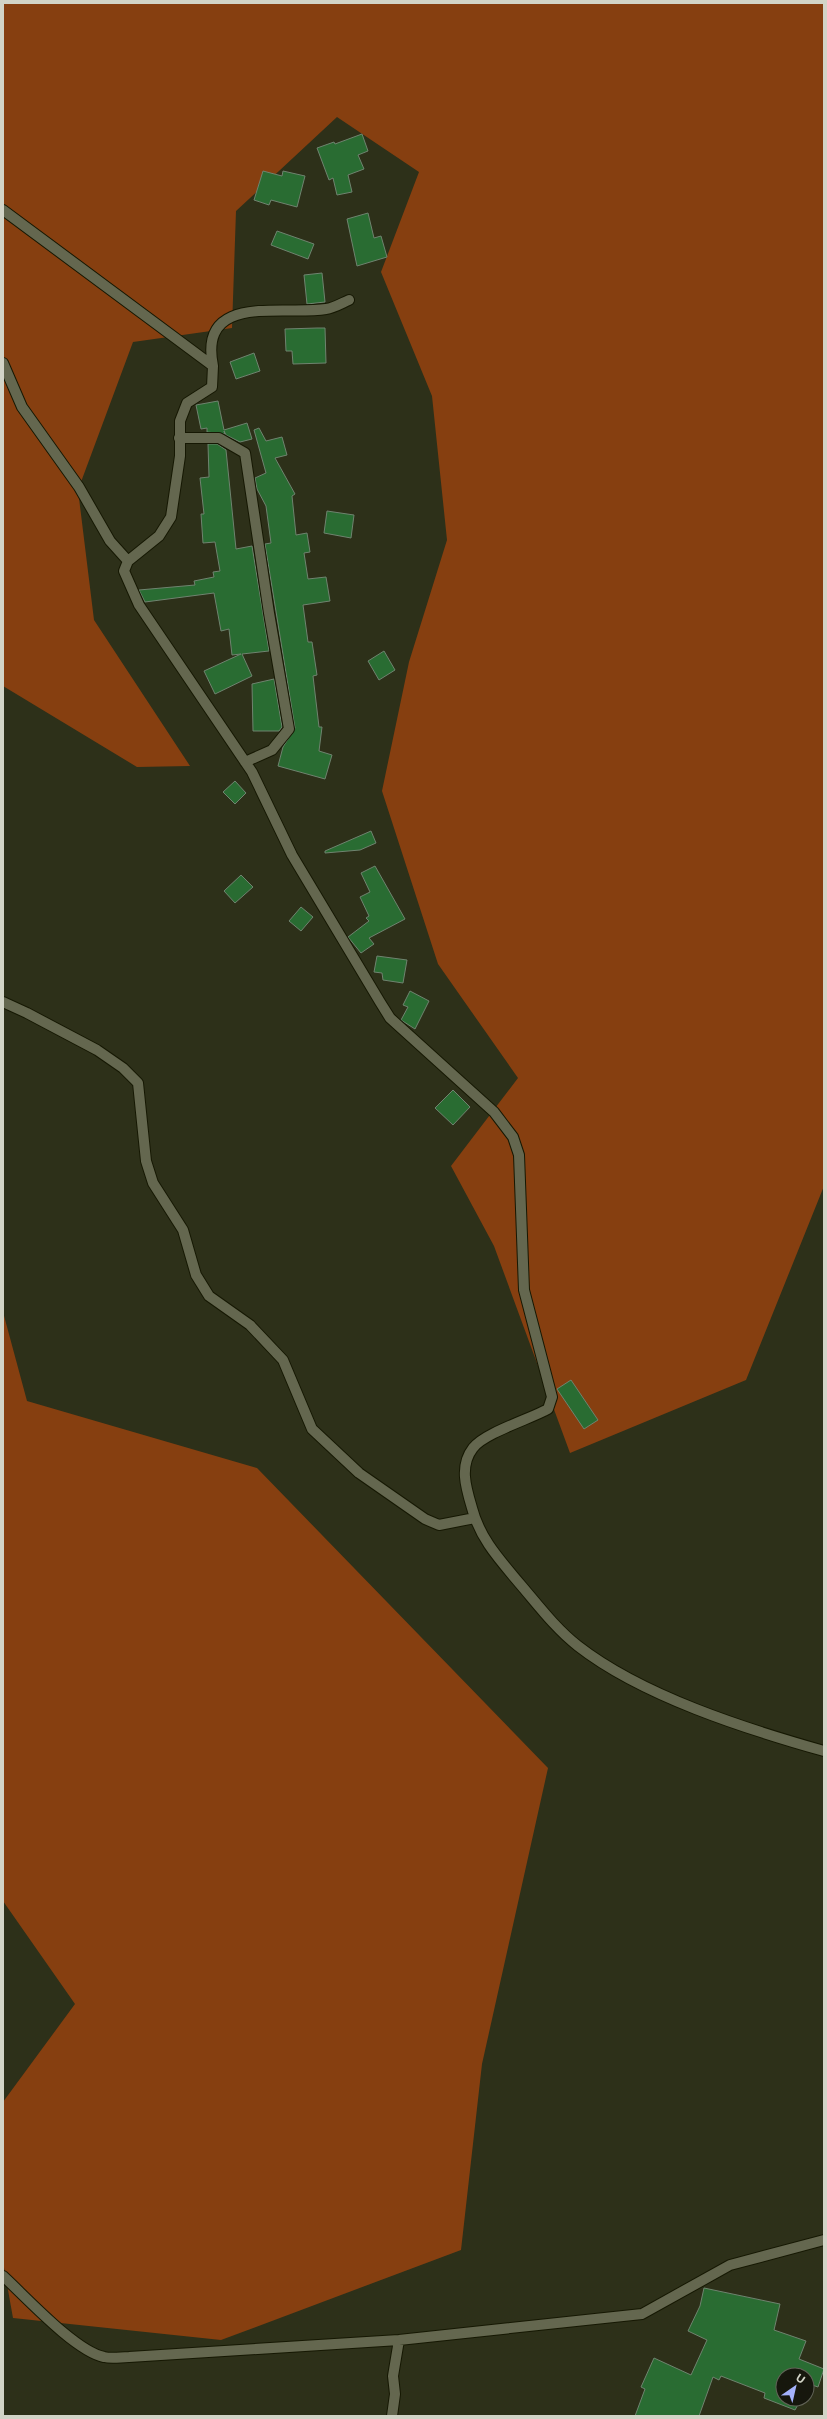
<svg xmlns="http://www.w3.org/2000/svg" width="827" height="2419" font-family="Montserrat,sans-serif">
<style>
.forest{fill:#863f10}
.building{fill:#296c32;stroke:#6f836f}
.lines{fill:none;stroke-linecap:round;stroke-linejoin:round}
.minor-casing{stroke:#161803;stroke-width:12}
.minor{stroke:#64674f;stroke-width:10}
</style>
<rect width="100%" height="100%" fill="#2d3019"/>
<!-- forest -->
<path class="forest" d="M3,3h821v1183l-78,194 -176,73 -76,-207 -43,-80 67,-88 -80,-114 -56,-173 27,-129 38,-122 -15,-144 -51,-124 38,-100 -82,-55 -101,94 -4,117 -99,14 -55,148 16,130 96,146 -53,1 -134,-81z
M3,1312l24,89 230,67 291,300 -66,296 -21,186 -240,90 -208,-22 -10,-56v-160l72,-98 -72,-103z"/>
<!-- building -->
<path class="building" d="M362,134l6,17 -10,4 6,14 -16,6 4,17 -15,3 -4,-17 -4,2 -12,-32 17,-6 1,2z
M263,171l19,5 1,-5 22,5 -8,31 -26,-7 -2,5 -15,-5z
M368,213l6,25 7,-2 6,21 -30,9 -10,-47z
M277,231l37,13 -6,15 -37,-14z
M322,273l3,29 -18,2 -3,-29z
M317,328h8l1,35 -33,1 -1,-13h-6l-1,-22z
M254,353l6,18 -24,8 -6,-17z
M218,401l6,29 23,-7 5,16 -12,3 -14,-7 -2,-4 1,3 -18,-2v-4l-6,1 -5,-24z
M259,428l7,13 16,-4 5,18 -12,3 20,36 -3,2 4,39 11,-2 3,19 -6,1 4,26 18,-2 4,24 -27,4 5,37h4l5,33 -4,1 6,51h3l-3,24 13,4 -7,24 -47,-13 5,-19 12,-19 -30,-184 6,-1 -5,-37 -9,-17 -2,-11 11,-5 -12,-43z
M208,444h9l9,6 10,99 16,-3 17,105 -27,3 10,22 -37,18 -11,-23 37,-17 -9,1 -3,-26 -8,2 -7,-38 -69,9 -6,-12 56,-5 -1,-4 20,-4 -1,-5 7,-1 -5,-29 -12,1 -2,-29h3l-4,-36 9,-1z
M327,511l27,4 -3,23 -27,-5z
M384,651l11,19 -16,10 -11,-19z
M274,679l8,48 -3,4h-26l-1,-47z
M235,781l11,12 -11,11 -12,-12z
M371,831l5,12 -16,7 -35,3v-2z
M375,866l30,53 -36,19 5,6 -13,9 -13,-16 21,-16 -3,-3 3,-2 -9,-19 10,-5 -9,-19z
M241,875l12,12 -18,16 -11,-12z
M301,907l12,10 -12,14 -12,-10z
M377,956l30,4 -4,23 -20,-3 -1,-7 -8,-1z
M410,991l19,10 -14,28 -14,-9 7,-13 -5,-2z
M453,1090l17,17 -17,18 -18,-17z
M571,1380l27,40 -14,9 -27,-40z
M704,2288l76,16 -6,26 32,11 -7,18 25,10 -6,18 -9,-3 -2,3v-12h-24v24h18l-6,11 -31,-12 1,-5 -44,-17 -2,4 -6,-3 -14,39h-64l10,-27 -4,-2 13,-29 37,17 16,-35 -19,-9 12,-25z"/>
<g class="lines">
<defs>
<path id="minor" d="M3,210l210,156 -1,21 -25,16 -7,18v35l-9,61 -12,19 -31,25 -4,10 15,34 113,167 40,83 88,147 10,16 104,94 19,25 6,18 5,135 28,107 -4,12c-18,10 -64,24 -75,39 -14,18 -7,40 -1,60 8,31 28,52 48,76 18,21 36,45 58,62 64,50 168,83 246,105
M3,363l19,44 57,80 31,54 18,20
M213,366c-15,-74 70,-50 113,-57 8,-1 16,-6 23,-9
M179,438h40l26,15 24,160 20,116 -17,21 -27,12
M3,1002l24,11 70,37 26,18 15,15 8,78 7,22 30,47 13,45 13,21 41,29 33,35 29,69 47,44 66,46 14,6 36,-7
M3,2276c23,21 72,75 101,81 8,2 17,0 25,0l270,-17 243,-26 88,-49 94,-25
M392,2416l3,-22 -2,-18 6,-36"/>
</defs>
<!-- minor casing -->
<use href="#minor" class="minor-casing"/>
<!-- minor -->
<use href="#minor" class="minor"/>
</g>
<!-- border -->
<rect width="827" height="2419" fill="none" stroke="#d2d4c7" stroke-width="8"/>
<!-- north arrow -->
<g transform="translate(795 2387) rotate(34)"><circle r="19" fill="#16170d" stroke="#616357"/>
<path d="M0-3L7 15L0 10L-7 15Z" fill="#a4b2fc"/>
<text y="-6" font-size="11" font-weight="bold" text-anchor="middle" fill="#d2d4c7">U</text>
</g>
</svg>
